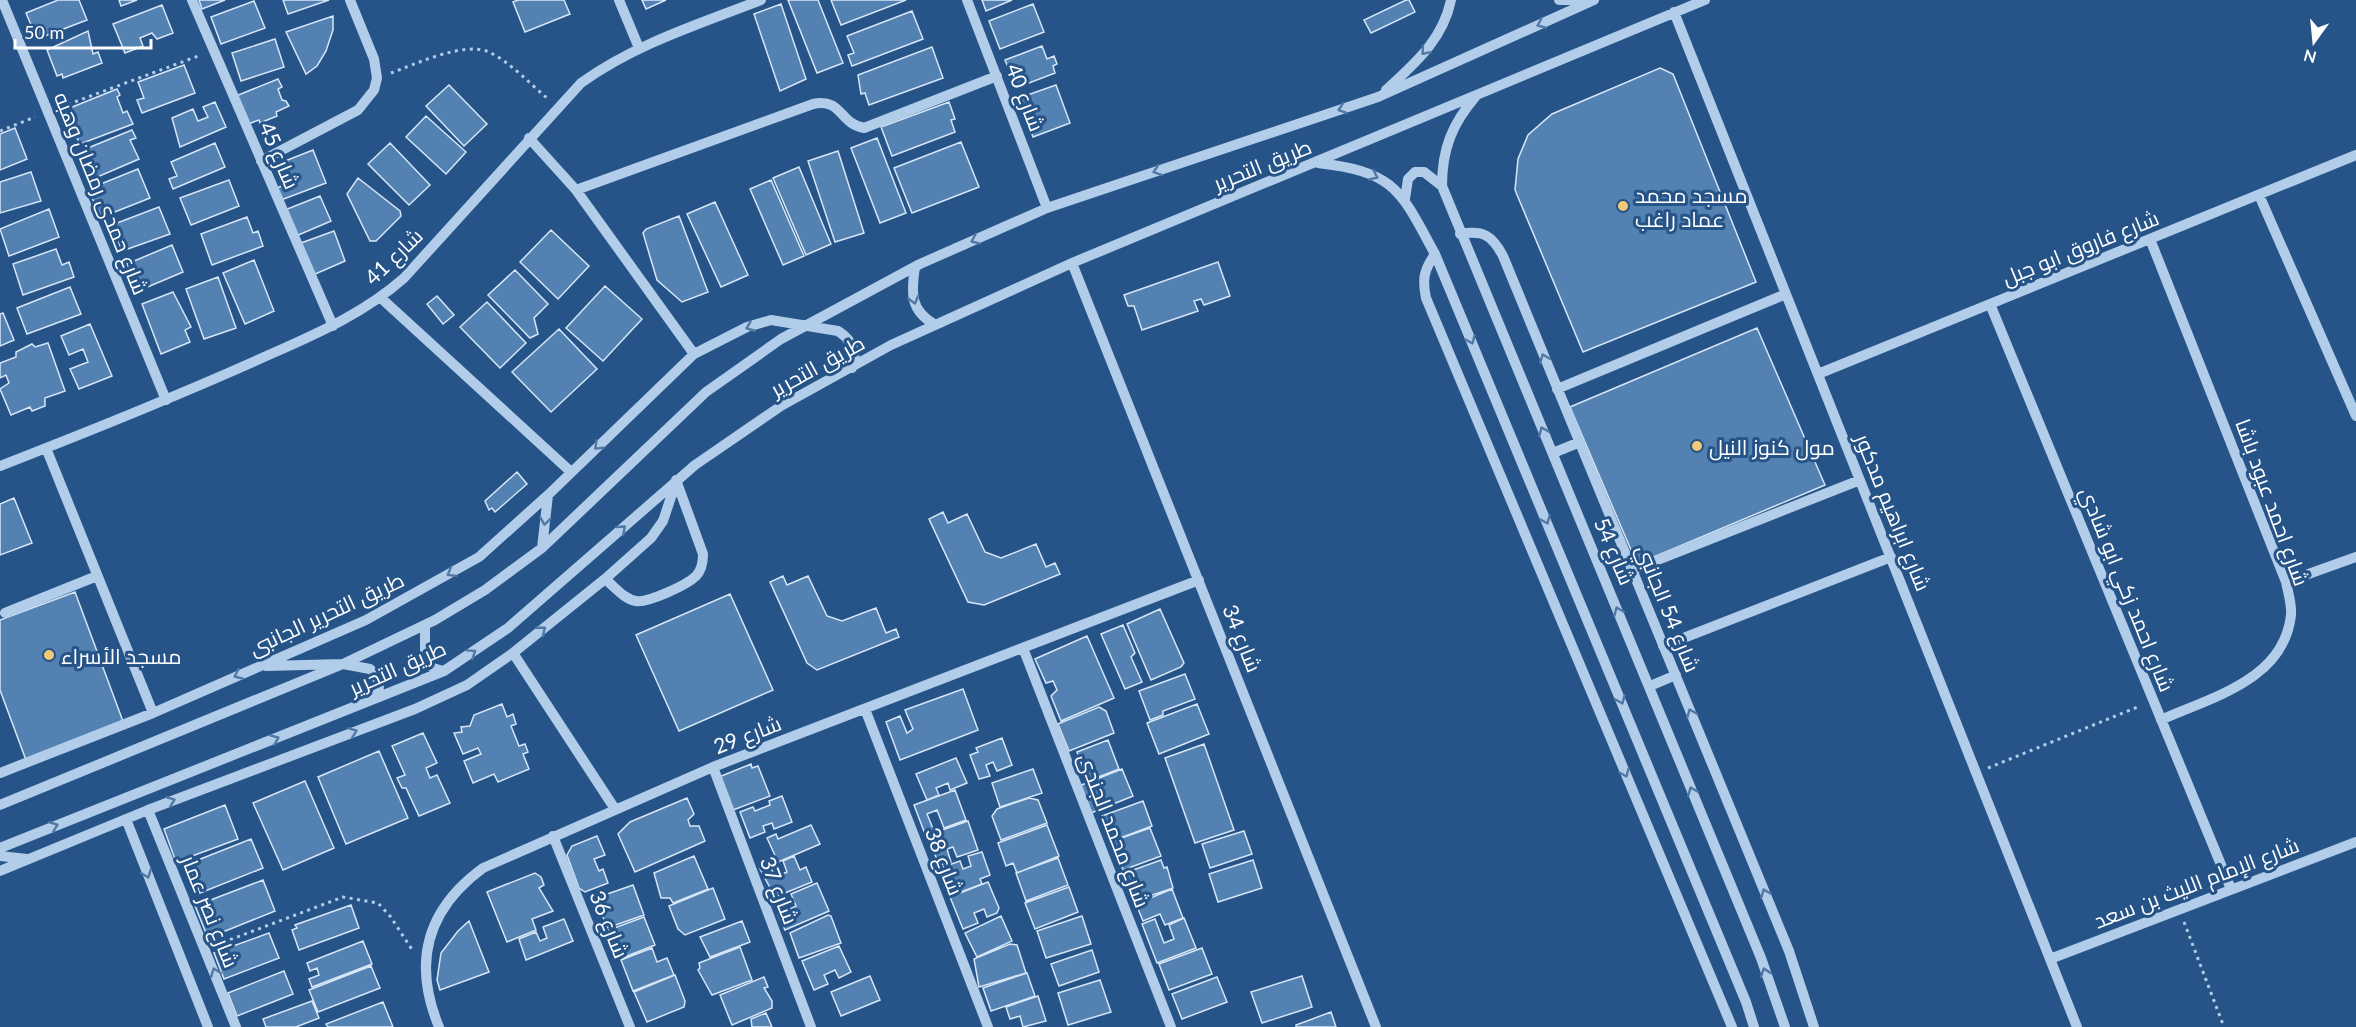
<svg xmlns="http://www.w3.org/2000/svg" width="2356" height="1027" font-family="Lato,Cairo,sans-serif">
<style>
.building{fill:#5281b2;stroke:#d6e6f7;stroke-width:1.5}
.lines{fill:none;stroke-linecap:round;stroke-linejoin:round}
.path{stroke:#b2cde9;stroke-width:3;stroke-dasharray:3 4.5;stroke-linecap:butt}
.minor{stroke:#b2cde9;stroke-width:10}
.oneway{stroke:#5078a5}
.poi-dot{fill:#f2ca77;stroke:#265488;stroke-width:2}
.labels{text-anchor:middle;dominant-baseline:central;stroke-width:6;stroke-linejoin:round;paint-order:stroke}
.street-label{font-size:21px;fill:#fff;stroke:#265488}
.poi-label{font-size:21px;fill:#fff;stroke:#265488;text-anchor:start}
</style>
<rect width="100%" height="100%" fill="#265488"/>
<!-- building -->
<path class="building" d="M58,0h21l8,20 -50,19 -11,-26z
M119,0h18l-16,6z
M199,0h26l-23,9z
M283,0h46l-41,14z
M518,0h46l6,14 -45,18 -12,-30z
M642,0h24l-20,9z
M788,0h30l25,63 -26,10z
M831,0h75l-65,25z
M982,0h30l-26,11z
M1406,0h3l6,12 -44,21 -7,-13z
M254,1l11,27 -44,16 -10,-27z
M781,4l25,75 -26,12 -26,-77z
M1033,4l11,28 -44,17 -11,-28z
M162,5l11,28 -16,6 -5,-6 -12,5 3,8 -18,7 -12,-29z
M912,11l11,28 -71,27 -4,-11 6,-2 -7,-17z
M333,16v14l-7,21 -9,15 -11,8 -20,-42z
M88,31l5,23 5,-2 4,11 -39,15 -1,-4 -5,2 -10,-26z
M275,39l9,28 -43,14 -9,-28z
M1042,46l5,13 7,-3 3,8 -4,2 2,7 -39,15 -11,-28z
M932,47l11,31 -74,27 -4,-12 -4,1 -3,-19z
M184,65l11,28 -53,20 -5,-13 7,-2 -6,-16z
M1660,68l13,6 83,208 -173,70 -68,-162 3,-31 10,-24 24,-21z
M278,79l4,8 -4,2 4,11 4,1 3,5 -13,6 1,4 -17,7 -1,-3 -11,4 -12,-28z
M449,85l38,39 -23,22 -38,-40z
M1056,85l14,38 -37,14 -14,-39z
M117,89l3,6 -3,2 6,16 4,-2 6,13 -53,20 -13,-27 6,-2 -3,-7z
M215,102l11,25 -46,20 -8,-29 21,-9 5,12 10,-4 -5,-10z
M949,102l6,17 -4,1 4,12 -63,24 -11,-29z
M426,116l40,36 -20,22 -40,-37z
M15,128l12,31 -27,11v-36z
M132,130l4,8 -6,2 9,19 -44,19 -12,-28z
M877,138l29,75 -26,10 -29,-75z
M961,142l18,45 -67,26 -18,-45z
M215,143l10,24 -52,22 -4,-10 8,-3 -6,-14z
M390,143l40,42 -21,20 -41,-41z
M313,150l13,33 -45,17 -4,-12 7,-3 -9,-20z
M838,151l26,82 -29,9 -27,-81z
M799,167l32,77 -25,11 -33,-77z
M138,169l12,29 -48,19 -10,-19 3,-1 -4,-9z
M31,172l10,29 -41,12v-31z
M358,178l42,33 1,5 -25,25h-6l-23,-47z
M229,180l10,26 -48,19 -11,-27z
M771,180l33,76 -21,9 -33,-76z
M320,196l11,25 -35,15 -11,-26z
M715,202l33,73 -27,12 -34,-73z
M159,207l11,27 -48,17 -10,-26z
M49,209l10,28 -50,19 -9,-27z
M679,216l29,76 -26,10 -25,-22 -14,-47 3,-4z
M247,217l6,16 5,-2 5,15 -51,19 -11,-31z
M551,230l38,36 -31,33 -38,-37z
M334,231l11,30 -32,14 -12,-32z
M172,245l11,27 -45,19 -11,-27z
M56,249l6,16 7,-3 5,15 -51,18 -10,-31z
M254,260l20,51 -29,13 -22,-51z
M1218,262l12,34 -26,9 -3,-6 -7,2 4,10 -56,19 -8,-24h-6l-4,-11z
M515,270l33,34 -14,14 4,16 -8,4 -42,-43z
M218,277l18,51 -32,11 -18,-50z
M605,286l37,33 -39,42 -37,-33z
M70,287l11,27 -54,20 -10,-26z
M173,292l18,35 -6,3 5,12 -29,12 -19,-50z
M437,296l17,19 -11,9 -16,-20z
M487,302l39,41 -26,25 -40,-41z
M3,313l11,27 -14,6v-32z
M90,324l22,52 -33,13 -9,-20 18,-7 -5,-13 -14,6 -8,-19z
M1757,328l68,157 -188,79 -67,-157z
M559,329l38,40 -46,43 -39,-40z
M48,343l17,48 -20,7v8l-13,5 -2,-4 -19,8 -11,-26 9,-6 -3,-8 -6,3v-15l16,-6v-5l16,-8 3,3z
M517,472l10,12 -32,28 -3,-4 -3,2 -4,-9z
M14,498l18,45 -32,12v-51z
M943,512l5,11 19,-9 18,38 16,6 35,-14 10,23 9,-4 5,11 -76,31 -16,-3 -39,-83z
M783,576l4,9 21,-9 19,40 15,5 34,-13 10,25 10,-4 3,8 -82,33 -10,-7 -37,-81z
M75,592l49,132 -98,36 -26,-70v-70z
M730,594l43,96 -94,41 -43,-96z
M1160,609l24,54 -3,4 -30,13 -24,-56z
M1123,625l12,28 -4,4 11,25 -17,7 -24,-55z
M1087,636l27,62 -53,23 -10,-25 6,-6 -4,-9 -7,2 -11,-24z
M1185,674l10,25 -32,12v4l-13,5 -11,-29z
M963,689l15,41 -78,30 -14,-38 14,-6 7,17 6,-4 -8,-19z
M502,704l5,13 6,-3 3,10 -5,2 8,20 6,-2 3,8 -5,2 6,15 -31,13 -4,-8 -21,9 -9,-22 17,-7 -3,-6 -15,6 -9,-21 8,-1 -1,-5 9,-1 4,-11z
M1197,704l12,30 -50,20 -12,-31z
M1099,707l7,4 8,22 -45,18 -11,-27z
M423,733l14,30 -11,5 4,10 7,-3 13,28 -31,13 -13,-28h-4l-5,-10 8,-3 -13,-29z
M1002,738l10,27 -15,6 -4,-9 -7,3 4,11 -11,3 -9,-24 8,-3 -2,-4z
M1108,740l11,29 -31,12 -11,-29z
M1204,744l30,86 -39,13 -30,-85z
M379,751l29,67 -62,26 -28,-67z
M956,758l11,25 -17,7 -2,-7 -12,5 3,7 -12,5 -11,-26z
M751,764l1,4 6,-2 12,30 -37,14 -14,-33z
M1033,769l9,24 -42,14 -8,-24z
M1122,769l11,27 -42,17 -12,-27z
M305,781l29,67 -51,22 -30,-67z
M955,790l11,30 -22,8 -7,-18 -10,4 7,17 -9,3 -11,-29z
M782,796l10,26 -18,7 -2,-6 -9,3 2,6 -15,6 -10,-26 13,-5 2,4 15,-6 -1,-4z
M687,798l7,16 -6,6 2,6h9l6,15 -70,31 -17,-38 12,-12z
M1029,798l9,2 9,23 -46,17 -9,-24 5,-7z
M1143,801l9,25 -40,15 -10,-25z
M225,805l13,34 -62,23 -12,-33z
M968,821l10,29 -21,7 -4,-10 -6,2 4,13 -12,4 -11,-31z
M811,825l9,19 -42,18 -11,-24 9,-4 2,5z
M1047,825l12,31 -42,17 -4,-10 -7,3 -8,-23z
M1150,828l11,28 -38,14 -10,-29z
M1244,831l8,23 -42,14 -8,-24z
M597,836l8,19 -11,4 5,12 4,-2 5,14 -23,9 -6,-4 -12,-33 5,-9z
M251,839l12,29 -63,25 -12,-29z
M982,852l8,23 -10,4 2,5 -29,11 -10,-28 17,-6 3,8 8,-3 -3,-10z
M694,856l14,33 -35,14 -3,-5h-9l-7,-25z
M794,856l6,14 6,-3 6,15 -37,15 -15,-28 10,-4 5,12 12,-5 -4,-11z
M1058,858l10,27 -42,16 -10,-28z
M1161,860l3,8 3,-1 6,21 -41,14 -10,-28z
M1253,860l9,28 -44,14 -9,-28z
M535,873l6,4 3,8 -5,3 14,23 -21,8 4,11 -29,12 -20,-50z
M263,880l12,31 -67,27 -13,-32z
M988,882l11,26 -2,5 -10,4 -3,-8 -10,4 4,10 -15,6 -13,-32z
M817,883l12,28 -44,19 -7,-15 18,-9 -5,-12z
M633,885l11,30 -37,13 -11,-30z
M1069,887l9,25 -43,17 -10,-26z
M713,888l12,31 -40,16 -7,-6 -9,-23z
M1172,889l11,29 -18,7 -5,-11 -17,7 -7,-17z
M351,905l8,23 -60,22 -7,-20 5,-2 -2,-3z
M828,915l3,1 10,27 -42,15 -9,-25z
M1001,916l11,25 -35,16 -12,-24z
M1082,916l9,28 -45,14 -9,-27z
M644,917l11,28 -33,13 -8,-1 -9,-21 1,-5z
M1184,918l12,30 -39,15 -15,-39 13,-5 9,24 10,-4 -5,-14z
M564,919l9,22 -47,19 -7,-21 17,-7 4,9 7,-3 -4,-11z
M469,921l20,51 -49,18 -3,-10 4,-27 17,-22z
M742,921l8,21 -40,15 -10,-20z
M269,933l10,25 -55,21 -10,-26z
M363,941l9,23 -60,23 -3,-8 10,-4 -2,-7 -7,3 -3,-8z
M1010,944l7,1 9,28 -47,14 -5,-28z
M839,946l12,26 -12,6 -4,-8 -11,5 4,9 -14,6 -12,-29z
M740,947l12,33 -40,15 -14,-25 2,-2 -1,-5z
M652,948l5,14 10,-4 7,17 -41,16 -12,-31z
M1202,948l10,26 -43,16 -10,-26z
M1092,950l7,22 -40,14 -8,-22z
M371,966l9,22 -62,24 -9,-22z
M284,971l9,23 -56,22 -9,-23z
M1027,973l8,23 -44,15 -8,-23z
M675,975l10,26 -1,6 -37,15 -13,-30z
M870,976l10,24 -39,16 -10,-24z
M1302,976l10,31 -50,16 -11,-31z
M764,977l4,10 -4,1 8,13v7l-40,17 -12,-30z
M1217,977l10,25 -45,17 -10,-25z
M1100,980l11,32 -43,13 -10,-32z
M1038,996l8,25 -23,6 -3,-11 -10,3 -4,-12z
M312,1001l7,17 -23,9h-30l-3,-8z
M383,1002l10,25h-65l-2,-3z
M1331,1012l5,15h-40v-2z
M766,1013l6,14h-20l-1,-8z"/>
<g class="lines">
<!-- path -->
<path class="path" d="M391,73c25,-9 73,-32 98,-21 21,10 40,31 58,46
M61,107l140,-52
M0,131l35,-14
M1988,768l152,-62
M2184,922l40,105
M216,945l127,-48 35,6 12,13 23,35"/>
<!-- minor -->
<path class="minor" d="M2,0l164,400
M192,0l141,326
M619,0l20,48
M967,0l80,208
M1559,0h28
M1674,12l403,1015
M1386,90c28,-26 57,-50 65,-90
M1476,96c-24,28 -34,53 -34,90l319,772 24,69
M529,138l47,52 118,164
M261,161l97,-51 16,-20 3,-12 -3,-19 -24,-59
M1318,163c78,9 82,27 117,91l311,748 8,25
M576,190l237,-86c30,-6 25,19 51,24l133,-52
M2259,195l97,221
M1405,199l3,-20 7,-7h9l18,14
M1460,234c23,-4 32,1 43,22l286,695 25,76
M2150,239l136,343c2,10 6,23 5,33 -7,65 -79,82 -130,105
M1435,254c-11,16 -13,25 -9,44l306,729
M1072,263l304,764
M915,267c-4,26 -5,43 19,57
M381,298l190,174
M1990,304l241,585
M1818,374l538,-219
M1557,389l229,-95
M46,448l107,265
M1553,453l27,-11
M0,466c85,-33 170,-67 253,-104 53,-24 107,-45 151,-84l177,-195c54,-39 118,-59 180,-83
M542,548l6,-53
M1632,570l228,-90
M605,579c10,8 19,20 31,22 12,2 51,-16 60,-25 6,-6 7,-14 7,-22l-27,-74
M2286,582l70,-25
M5,613l92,-37
M425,626v32l8,10 10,3
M1663,646l228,-89
M1023,648l148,379
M513,653l102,156
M266,666l77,-2 27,5c9,8 13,21 3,30
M1650,686l26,-11
M865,709l123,318
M713,767l98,260
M0,773l153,-60 213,-93 113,-63 69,-62 146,-141 53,-27 24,-7 67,11c14,9 20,21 14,37
M0,805l343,-141 92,-44 50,-30 57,-42 164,-156 75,-53 139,-75 127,-56 331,-111 216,-97
M148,810l88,217
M126,819l82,208
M553,836l77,191
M0,848l444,-177 64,-43 187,-163 86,-59 110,-61 181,-82 633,-263
M0,856l27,3
M0,871l148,-61 267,-101 52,-24 46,-32 92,-74 46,-41 12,-17 13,-39
M2050,959l306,-117
M439,1027c-27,-65 -12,-118 44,-159l230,-101 486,-187"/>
</g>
<!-- one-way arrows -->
<defs><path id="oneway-chevron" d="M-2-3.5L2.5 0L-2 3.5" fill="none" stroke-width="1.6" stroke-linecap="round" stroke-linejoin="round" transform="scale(1.5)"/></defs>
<g class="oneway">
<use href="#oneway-chevron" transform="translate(1541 24) rotate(156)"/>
<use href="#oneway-chevron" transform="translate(1425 51) rotate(130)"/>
<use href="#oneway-chevron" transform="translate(1342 109) rotate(161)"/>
<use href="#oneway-chevron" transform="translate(1157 171) rotate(161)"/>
<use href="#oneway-chevron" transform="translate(1374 176) rotate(25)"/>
<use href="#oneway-chevron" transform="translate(975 240) rotate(156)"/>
<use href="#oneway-chevron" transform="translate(914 300) rotate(74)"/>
<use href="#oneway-chevron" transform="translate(750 327) rotate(158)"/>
<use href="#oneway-chevron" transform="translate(1471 340) rotate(67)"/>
<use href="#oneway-chevron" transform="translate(1544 358) rotate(-112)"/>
<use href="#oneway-chevron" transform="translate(1543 431) rotate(-113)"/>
<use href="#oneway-chevron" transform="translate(598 446) rotate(136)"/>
<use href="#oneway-chevron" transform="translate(1546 520) rotate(67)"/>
<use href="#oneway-chevron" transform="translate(545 521) rotate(97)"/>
<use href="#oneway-chevron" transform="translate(622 529) rotate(-42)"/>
<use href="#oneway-chevron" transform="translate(451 573) rotate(150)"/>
<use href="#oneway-chevron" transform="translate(1618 611) rotate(-113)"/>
<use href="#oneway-chevron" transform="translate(542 630) rotate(-39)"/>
<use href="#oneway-chevron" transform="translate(472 653) rotate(-34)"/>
<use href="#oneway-chevron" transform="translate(238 675) rotate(156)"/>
<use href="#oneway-chevron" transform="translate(1621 700) rotate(67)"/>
<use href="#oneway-chevron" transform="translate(1691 713) rotate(-112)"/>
<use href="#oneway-chevron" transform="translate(353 732) rotate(-21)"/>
<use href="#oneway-chevron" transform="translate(275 739) rotate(-22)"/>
<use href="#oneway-chevron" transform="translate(1625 773) rotate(67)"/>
<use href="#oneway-chevron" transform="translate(1692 791) rotate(-112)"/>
<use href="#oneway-chevron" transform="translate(171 801) rotate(-21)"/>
<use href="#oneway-chevron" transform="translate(54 826) rotate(-22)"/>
<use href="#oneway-chevron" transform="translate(147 874) rotate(69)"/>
<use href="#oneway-chevron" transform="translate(1765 893) rotate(-112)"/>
<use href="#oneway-chevron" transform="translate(215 972) rotate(-111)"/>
<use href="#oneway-chevron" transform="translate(1765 972) rotate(-109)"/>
</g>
<!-- markers -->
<g class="poi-dot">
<circle cx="1623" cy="206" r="6"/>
<circle cx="1697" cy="446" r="6"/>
<circle cx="49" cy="655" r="6"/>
</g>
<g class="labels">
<!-- street labels -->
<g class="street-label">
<text transform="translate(1026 97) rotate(69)">شارع 40</text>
<text transform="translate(280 155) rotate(67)">شارع 45</text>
<text transform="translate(1262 164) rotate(-22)">طريق التحرير</text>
<text transform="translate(102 193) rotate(68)">شارع حمدى رمضان وهبه</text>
<text transform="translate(2080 247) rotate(-22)">شارع فاروق ابو جبل</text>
<text transform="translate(393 256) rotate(-44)">شارع 41</text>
<text transform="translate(817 365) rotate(-29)">طريق التحرير</text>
<text transform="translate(2273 502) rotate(70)">شارع احمد عبود باشا</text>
<text transform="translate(1894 512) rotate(68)">شارع ابراهيم مدكور</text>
<text transform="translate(1615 551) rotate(67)">شارع 54</text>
<text transform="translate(2128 589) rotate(68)">شارع احمد زكي ابو شادي</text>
<text transform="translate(1669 608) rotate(68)">شارع 54 الجانبي</text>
<text transform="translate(326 613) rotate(-25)">طريق التحرير الجانبى</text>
<text transform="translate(1243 638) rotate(68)">شارع 34</text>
<text transform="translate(397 667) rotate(-24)">طريق التحرير</text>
<text transform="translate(747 734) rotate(-21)">شارع 29</text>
<text transform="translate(1115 830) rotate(69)">شارع محمد الجندى</text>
<text transform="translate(945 861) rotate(69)">شارع 38</text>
<text transform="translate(2196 882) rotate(-21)">شارع الإمام الليث بن سعد</text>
<text transform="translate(780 890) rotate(69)">شارع 37</text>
<text transform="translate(211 911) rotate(68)">شارع نصر عمار</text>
<text transform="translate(610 924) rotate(68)">شارع 36</text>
</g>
<!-- poi labels -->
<g class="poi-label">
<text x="1635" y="194">مسجد محمد<tspan x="1635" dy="24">عماد راغب</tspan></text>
<text x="1709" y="446">مول كنوز النيل</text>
<text x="61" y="655">مسجد الأسراء</text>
</g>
</g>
<!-- north arrow -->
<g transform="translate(2314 42) rotate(195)" stroke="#265488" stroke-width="4.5" paint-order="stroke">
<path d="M0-4.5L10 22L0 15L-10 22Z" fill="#ffffff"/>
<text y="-9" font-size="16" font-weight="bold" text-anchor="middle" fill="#ffffff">N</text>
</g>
<!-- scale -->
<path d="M15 39v9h136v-9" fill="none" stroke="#ffffff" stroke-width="3"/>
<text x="24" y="39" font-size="18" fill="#ffffff" stroke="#265488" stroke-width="4.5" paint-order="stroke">50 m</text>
</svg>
